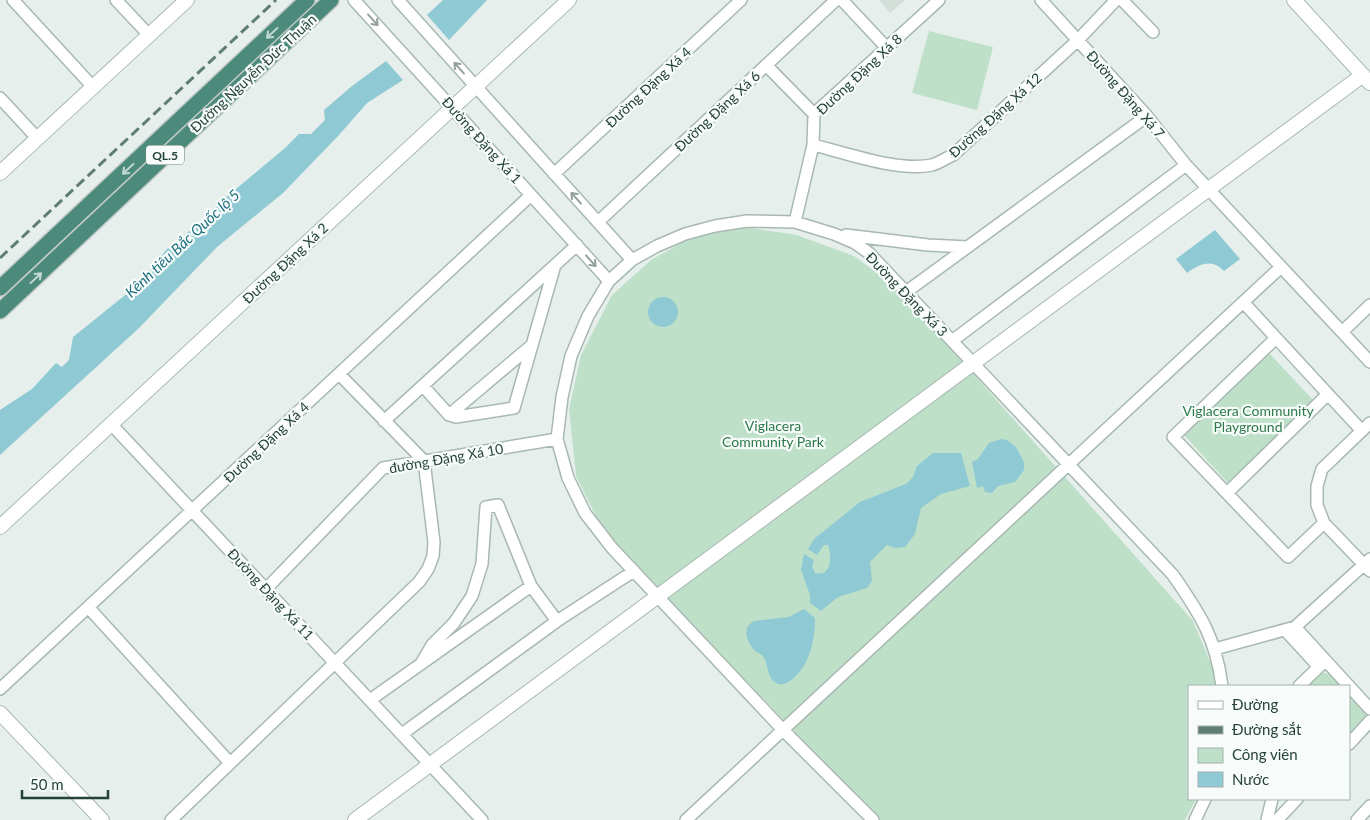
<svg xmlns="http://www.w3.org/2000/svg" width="1370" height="820" font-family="Lato,sans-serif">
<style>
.built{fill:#d4dfda}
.green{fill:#bfe0c8}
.water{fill:#8ec9d4}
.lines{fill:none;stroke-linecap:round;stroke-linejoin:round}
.minor-casing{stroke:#a8b8b2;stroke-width:14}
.tertiary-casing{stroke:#a8b8b2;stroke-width:16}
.trunk-casing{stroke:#c2cac8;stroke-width:18}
.minor{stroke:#fff;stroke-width:11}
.tertiary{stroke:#fff;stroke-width:14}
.trunk{stroke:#4c8a7c;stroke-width:15}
.rail{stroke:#5f7d75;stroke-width:3;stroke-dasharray:10 5;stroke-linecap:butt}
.oneway{stroke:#92a09c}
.oneway2{stroke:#c4d9d4}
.labels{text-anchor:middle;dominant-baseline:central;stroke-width:4.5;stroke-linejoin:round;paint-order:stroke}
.shield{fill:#f7fbf9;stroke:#637a73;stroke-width:1}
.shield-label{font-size:12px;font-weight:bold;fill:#24423a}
.street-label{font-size:14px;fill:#24423a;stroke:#f7fbf9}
.park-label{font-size:14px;fill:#2d7a4b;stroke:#f7fbf9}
.water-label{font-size:15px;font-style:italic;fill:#1c6f80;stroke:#f7fbf9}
</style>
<rect width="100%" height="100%" fill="#e6efeb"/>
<!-- built -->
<path class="built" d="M879,0h26l-15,13z"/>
<!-- green -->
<path class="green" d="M929,31l64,16 -16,63 -65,-17z
M744,227l53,8 57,21 42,31 297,334 24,57v8h-28v113h7l-11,21h-307l-276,-292 -26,-52 -7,-67 12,-54 31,-60 39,-35 39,-22z
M1269,353l45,48 -86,82 -45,-49z
M1323,673l8,1 13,12h-38z
M1349,692l19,23v4l-19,22z"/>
<!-- water -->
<path class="water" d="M443,0h44l-38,40 -22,-25z
M386,61l17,19 -36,23 -28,32 -56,58 -66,54 -78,81 -139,127v-45l32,-21 24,-26 6,4 7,-7 4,-23 56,-45 6,4 8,-5 -5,-7 30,-36 7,5 13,-11 -4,-7 22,-16 18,-20 61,-51 14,-14h12l14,-14 -1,-10 28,-24z
M1215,230l25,29 -16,12c-12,-13 -25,-7 -37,2l-11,-14z
M648 312a15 15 0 1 1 30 0a15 15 0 1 1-30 0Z
M1001,439l6,1 9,7 8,15v8l-9,12 -17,4 -6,7 -7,-1 -2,-6 -6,2 -5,-26 6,-3 11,-16z
M933,453h28l9,33 -29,8 -20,14 -6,26 -10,13 -10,1 -8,-3 -17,17 2,19 -5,7 -29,9 -17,14 -11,-8v-8l-9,-25 3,-16 10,6 -2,6 3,7c17,4 17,-16 13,-28h-4l-7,10 -9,-6 6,-10 46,-37 46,-18 7,-7 4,-11z
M804,609l11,9c0,22 -5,49 -25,63 -3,2 -7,4 -11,3 -12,-3 -10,-18 -15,-26 -2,-4 -6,-5 -9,-7 -8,-9 -14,-23 -1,-30l35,-4z"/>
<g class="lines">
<defs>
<path id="minor" d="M13,0l80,87
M116,0l33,35
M354,0l255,281
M398,0l234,260
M842,0l44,47
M1041,0l106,116 39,49 184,197
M1122,0l31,32
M766,65l48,49
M0,98l37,40
M813,145c34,8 85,27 119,20 7,-2 14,-7 21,-10l125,-115 38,-40
M554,174l187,-174
M598,222l238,-222
M795,222l18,-77 1,-31 125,-114
M846,235l82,10 40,2
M906,292l241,-176
M1243,302l119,129
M1342,332l28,-27
M1276,338l-103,99 115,120 36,-34
M952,341l234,-176
M532,345l-83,70 7,2 58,-9 41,-143
M423,386l26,29
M384,421l193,-176
M1370,423l-48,46 -5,17v19l7,18 46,48
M111,424l371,396
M1227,493l101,-99
M531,586l26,35
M266,589l117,-121 174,-29
M88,607l142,156
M1295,627l75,82
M1285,630l34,37
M1215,649l80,-22 75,-68
M1299,686l25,-24
M0,689l531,-494
M370,700l161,-114 -33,-81 -12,2 -4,57 -10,32 -18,27 -22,22 -10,17
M402,734l155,-113 77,-50
M1349,744l21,-23
M171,820l248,-238 9,-13 5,-13 1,-14 -10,-81 -85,-87
M686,820l595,-553
M873,820l-90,-90 -171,-182 -27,-35 -17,-35 -11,-39 5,-42 9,-41 17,-40 21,-35 23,-21 25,-14 28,-12 30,-8 32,-5 48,1 39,12 21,9 14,10 304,322c27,39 43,63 49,111
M1195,820l10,-21
M1267,820l5,-21
M1277,820l20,-21
M1357,820l13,-14"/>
<path id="tertiary" d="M1294,0l76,83
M0,173l187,-173
M0,527l569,-527
M0,713l102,107
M355,820l1008,-745"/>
<path id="trunk" d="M0,288l307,-288
M0,311l331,-311"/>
</defs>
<!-- minor casing -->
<use href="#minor" class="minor-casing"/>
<!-- tertiary casing -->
<use href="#tertiary" class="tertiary-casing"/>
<!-- trunk casing -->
<use href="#trunk" class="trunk-casing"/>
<!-- minor -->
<use href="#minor" class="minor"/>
<!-- tertiary -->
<use href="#tertiary" class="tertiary"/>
<!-- trunk -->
<use href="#trunk" class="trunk"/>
<!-- rail -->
<path class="rail" d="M0,258l276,-258"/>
</g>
<!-- one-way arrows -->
<defs><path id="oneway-shaft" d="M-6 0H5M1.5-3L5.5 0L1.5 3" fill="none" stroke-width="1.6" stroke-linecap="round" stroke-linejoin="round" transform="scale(1.25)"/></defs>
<g class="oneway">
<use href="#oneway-shaft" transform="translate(373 20) rotate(48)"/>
<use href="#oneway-shaft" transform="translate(459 68) rotate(-132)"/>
<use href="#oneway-shaft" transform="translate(576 198) rotate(-132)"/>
<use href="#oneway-shaft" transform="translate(591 261) rotate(48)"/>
</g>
<g class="oneway2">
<use href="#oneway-shaft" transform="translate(272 33) rotate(137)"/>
<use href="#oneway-shaft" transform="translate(128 169) rotate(137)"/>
<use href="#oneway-shaft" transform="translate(36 278) rotate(-43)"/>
</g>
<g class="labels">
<!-- shield labels -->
<rect class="shield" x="146" y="145.5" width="38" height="19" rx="4"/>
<g class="shield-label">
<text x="165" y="155">QL.5</text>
</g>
<!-- street labels -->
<g class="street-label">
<text transform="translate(253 73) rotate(-43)">Đường Nguyễn Đức Thuận</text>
<text transform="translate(859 74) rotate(-43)">Đường Đặng Xá 8</text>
<text transform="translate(648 87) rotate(-43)">Đường Đặng Xá 4</text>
<text transform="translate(1126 94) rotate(49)">Đường Đặng Xá 7</text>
<text transform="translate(717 111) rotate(-43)">Đường Đặng Xá 6</text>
<text transform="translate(995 115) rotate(-42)">Đường Đặng Xá 12</text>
<text transform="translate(482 140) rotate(48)">Đường Đặng Xá 1</text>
<text transform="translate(285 263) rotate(-43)">Đường Đặng Xá 2</text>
<text transform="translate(907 294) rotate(46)">Đường Đặng Xá 3</text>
<text transform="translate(266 442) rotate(-43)">Đường Đặng Xá 4</text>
<text transform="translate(446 458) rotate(-10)">đường Đặng Xá 10</text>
<text transform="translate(271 594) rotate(47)">Đường Đặng Xá 11</text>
</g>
<!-- park labels -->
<g class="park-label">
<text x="1248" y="410">Viglacera Community<tspan x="1248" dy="16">Playground</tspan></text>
<text x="773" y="425">Viglacera<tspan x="773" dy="16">Community Park</tspan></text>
</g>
<!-- water labels -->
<g class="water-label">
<text transform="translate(182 243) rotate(-43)">Kênh tiêu Bắc Quốc lộ 5</text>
</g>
</g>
<!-- legend -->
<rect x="1188" y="685" width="162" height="115" fill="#f7fbf9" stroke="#a3b1ad"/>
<rect x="1198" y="701" width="25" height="8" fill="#ffffff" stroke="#a3b1ad"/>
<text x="1232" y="710" font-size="15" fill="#24423a">Đường</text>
<rect x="1198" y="726" width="25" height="8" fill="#5f7d75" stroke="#a3b1ad"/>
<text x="1232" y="735" font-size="15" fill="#24423a">Đường sắt</text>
<rect x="1198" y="748" width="25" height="15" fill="#bfe0c8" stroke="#a3b1ad"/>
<text x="1232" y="760" font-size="15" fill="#24423a">Công viên</text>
<rect x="1198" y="772" width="25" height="15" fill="#8ec9d4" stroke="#a3b1ad"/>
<text x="1232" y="785" font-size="15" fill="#24423a">Nước</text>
<!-- scale -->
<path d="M22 790v8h86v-8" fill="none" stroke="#24423a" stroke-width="2.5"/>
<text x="30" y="790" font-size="15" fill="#24423a" stroke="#f7fbf9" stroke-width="4" paint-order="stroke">50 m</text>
</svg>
